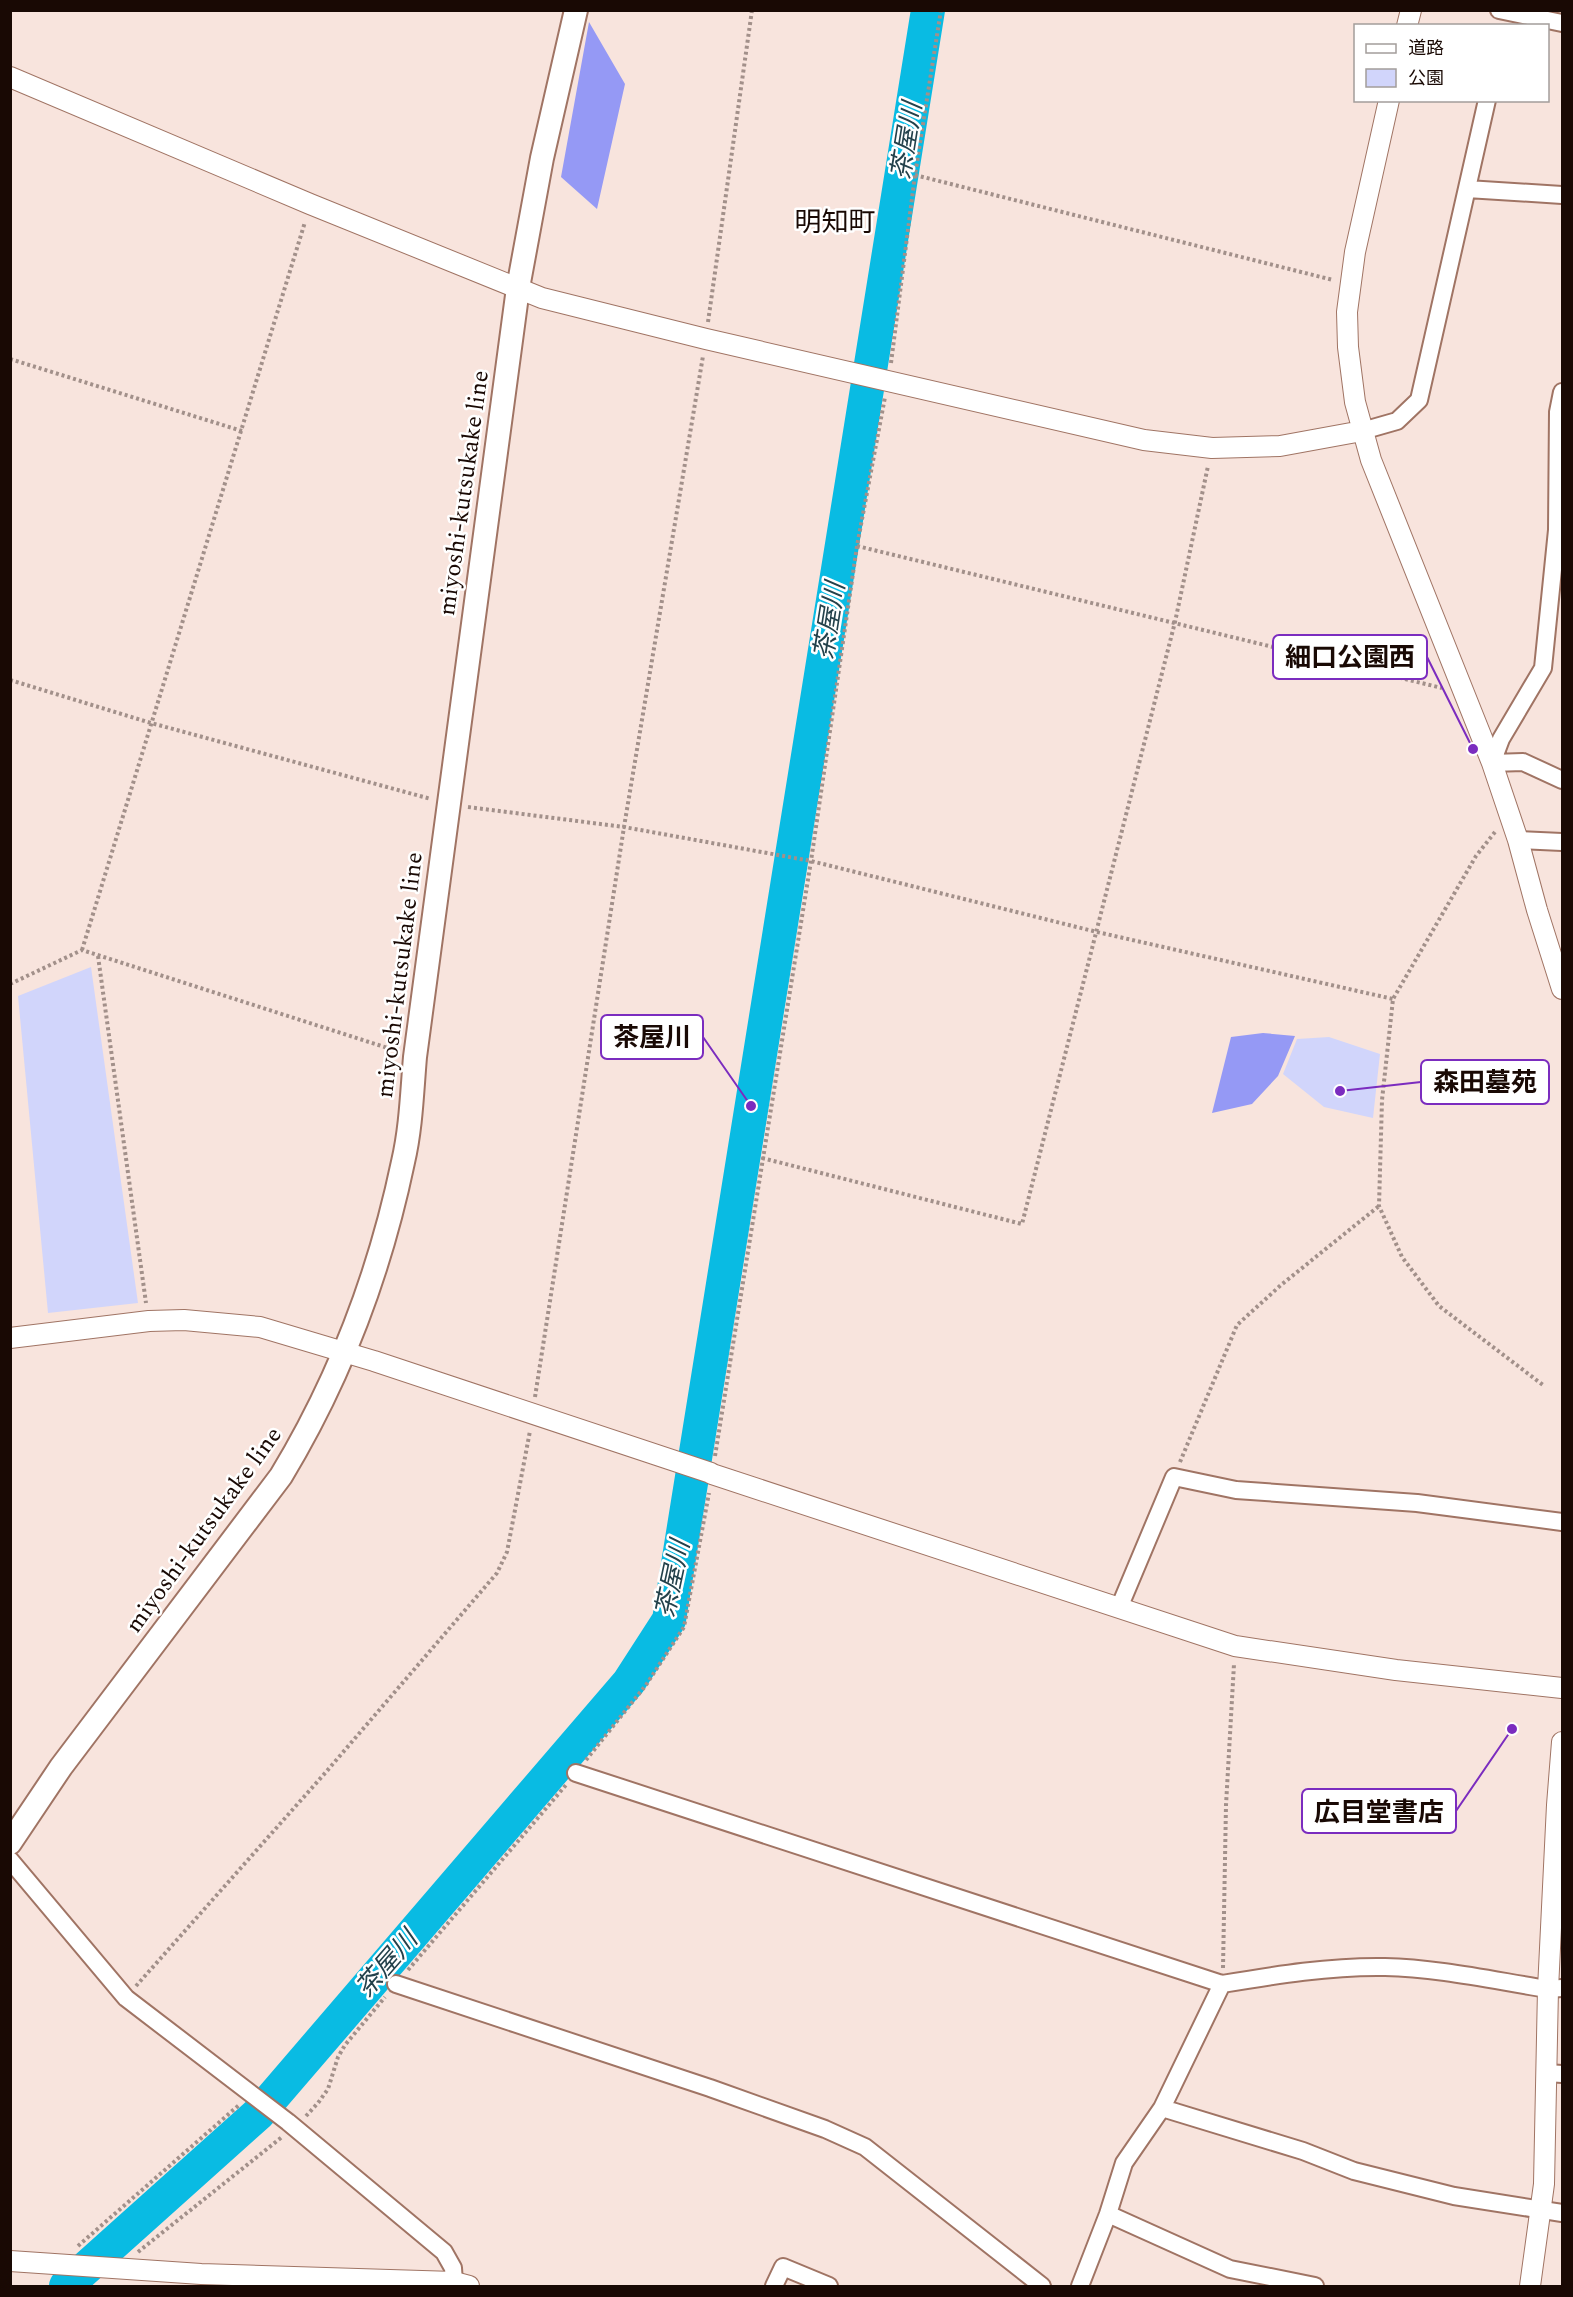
<svg xmlns="http://www.w3.org/2000/svg" width="1573" height="2297" font-family="Spectral,'Noto Sans JP',serif">
<style>
.green{fill:#d1d5fb}
.forest{fill:#9599f5}
.lines{fill:none;stroke-linecap:round;stroke-linejoin:round}
.river{stroke:#09bbe3;stroke-width:34}
.minor-casing{stroke:#a07464;stroke-width:20}
.tertiary-casing{stroke:#a07464;stroke-width:22}
.secondary-casing{stroke:#a07464;stroke-width:26}
.path{stroke:#a2908a;stroke-width:4;stroke-dasharray:3 3;stroke-linecap:butt}
.minor{stroke:#fff;stroke-width:16}
.tertiary{stroke:#fff;stroke-width:20}
.secondary{stroke:#fff;stroke-width:22}
.labels{text-anchor:middle;dominant-baseline:central;stroke-width:5;stroke-linejoin:round;paint-order:stroke}
.street-label{font-size:24px;fill:#190904;stroke:#fff}
.water-label{font-size:26px;font-style:italic;fill:#23414b;stroke:#fff}
.quarter-label{font-size:27px;fill:#190904;stroke:#fff}
.leader{fill:none;stroke:#7b2cbf;stroke-width:2}
.callout-dot{fill:#7b2cbf;stroke:#fff;stroke-width:2}
.callout{fill:#fff;stroke:#7b2cbf;stroke-width:2}
.callout-label{font-size:26px;text-anchor:middle;font-weight:bold;fill:#190904}
</style>
<rect width="100%" height="100%" fill="#f8e4dd"/>
<!-- green -->
<path class="green" d="M91,967l47,336 -90,10 -30,-317z
M1329,1037l51,17 -7,64 -49,-11 -41,-33 14,-35z"/>
<!-- forest -->
<path class="forest" d="M589,22l36,62 -28,125 -36,-32z
M1263,1033l32,3 -17,40 -26,28 -40,9 19,-76z"/>
<g class="lines">
<!-- river -->
<path class="river" d="M66,2286l193,-173 370,-431 40,-62 259,-1610"/>
<defs>
<path id="minor" d="M1499,10l63,13
M1467,189l95,6
M1562,392l-4,20 -1,118 -14,138 -42,71 -9,24 31,-1 39,18
M1362,431l35,-10 22,-21 68,-300
M1518,840l44,2
M1119,1608l55,-131 62,13 181,13 145,19
M576,1773l646,211c54,-9 109,-18 163,-17 53,1 111,14 163,22l14,-1
M10,1860l116,138 162,124 156,130 9,16 1,14
M396,1984l314,104 115,41 40,18 177,139
M1547,2073l15,1
M1162,2108l141,43 51,20 100,25 108,17
M1108,2214l122,55 85,17
M774,2286l9,-19 46,19
M1080,2286l28,-72 16,-51 38,-55 60,-124"/>
<path id="tertiary" d="M1407,26l4,-16
M10,77l300,127 232,94 164,41 438,101 68,8 68,-2 82,-15
M1389,100l-34,152 -8,60 1,35 7,55 16,58 121,303 26,77 19,70 25,79
M10,1338l139,-17 35,-1 76,7 114,34 337,112
M712,1474l523,172 161,24 166,18
M10,2261l191,13 253,8 15,4
M1530,2286l14,-102 4,-195 9,-184 5,-63"/>
<path id="secondary" d="M10,1843l51,-76 220,-291c58,-96 99,-204 122,-314 8,-34 9,-70 12,-105l103,-769 24,-130 34,-148"/>
</defs>
<!-- minor casing -->
<use href="#minor" class="minor-casing"/>
<!-- tertiary casing -->
<use href="#tertiary" class="tertiary-casing"/>
<!-- secondary casing -->
<use href="#secondary" class="secondary-casing"/>
<!-- path -->
<path class="path" d="M915,175l418,105
M708,322l44,-312
M10,359l232,72
M891,363l24,-188 26,-165
M857,546l585,142
M10,680l141,43 280,76
M468,807l156,20 187,34 286,71 296,67
M1495,832l-19,24 -83,143 -11,101 -3,106 23,51 37,49 104,79
M82,950l223,-728
M98,956l48,347
M10,984l72,-34 315,101
M762,1158l260,66 153,-602 33,-156
M535,1397l89,-570 79,-471
M715,1456l96,-595 46,-315 28,-149
M1180,1462l57,-137 44,-40 98,-79
M586,1760l60,-75 38,-58 25,-134
M1223,1968l3,-163 8,-141
M408,1970l158,-185
M136,1986l190,-214 171,-199 10,-21 23,-121
M306,2116l12,-13 10,-14 10,-32 7,-12 40,-48
M78,2246l161,-141
M138,2252l144,-115"/>
<!-- minor -->
<use href="#minor" class="minor"/>
<!-- tertiary -->
<use href="#tertiary" class="tertiary"/>
<!-- secondary -->
<use href="#secondary" class="secondary"/>
</g>
<g class="labels">
<!-- street labels -->
<g class="street-label">
<text transform="translate(464 493) rotate(-82)">miyoshi-kutsukake line</text>
<text transform="translate(400 975) rotate(-83)">miyoshi-kutsukake line</text>
<text transform="translate(204 1530) rotate(-54)">miyoshi-kutsukake line</text>
</g>
<!-- water labels -->
<g class="water-label">
<text transform="translate(907 141) rotate(-81)">茶屋川</text>
<text transform="translate(830 621) rotate(-81)">茶屋川</text>
<text transform="translate(673 1579) rotate(-78)">茶屋川</text>
<text transform="translate(387 1964) rotate(-49)">茶屋川</text>
</g>
<!-- quarter labels -->
<g class="quarter-label">
<text x="835" y="223">明知町</text>
</g>
</g>
<!-- callouts -->
<path class="leader" d="M1473 749L1427 657M751 1106L703 1037M1340 1091L1421 1082M1512 1729L1456 1811"/>
<g class="callout-dot">
<circle cx="1473" cy="749" r="6"/>
<circle cx="751" cy="1106" r="6"/>
<circle cx="1340" cy="1091" r="6"/>
<circle cx="1512" cy="1729" r="6"/>
</g>
<g class="callout">
<rect x="1273" y="635" width="154" height="44" rx="6"/>
<rect x="601" y="1015" width="102" height="44" rx="6"/>
<rect x="1421" y="1060" width="128" height="44" rx="6"/>
<rect x="1302" y="1789" width="154" height="44" rx="6"/>
</g>
<g class="callout-label">
<text x="1350" y="666">細口公園西</text>
<text x="652" y="1046">茶屋川</text>
<text x="1485" y="1091">森田墓苑</text>
<text x="1379" y="1821">広目堂書店</text>
</g>
<!-- border -->
<rect width="1573" height="2297" fill="none" stroke="#190904" stroke-width="24"/>
<!-- legend -->
<rect x="1354" y="24" width="195" height="78" fill="#ffffff" stroke="#a39d9b" stroke-width="1.5"/>
<rect x="1366" y="44" width="30" height="9" fill="#ffffff" stroke="#a39d9b" stroke-width="1.5"/>
<text x="1408" y="54" font-size="18" fill="#190904">道路</text>
<rect x="1366" y="69" width="30" height="18" fill="#d1d5fb" stroke="#a39d9b" stroke-width="1.5"/>
<text x="1408" y="84" font-size="18" fill="#190904">公園</text>
</svg>
